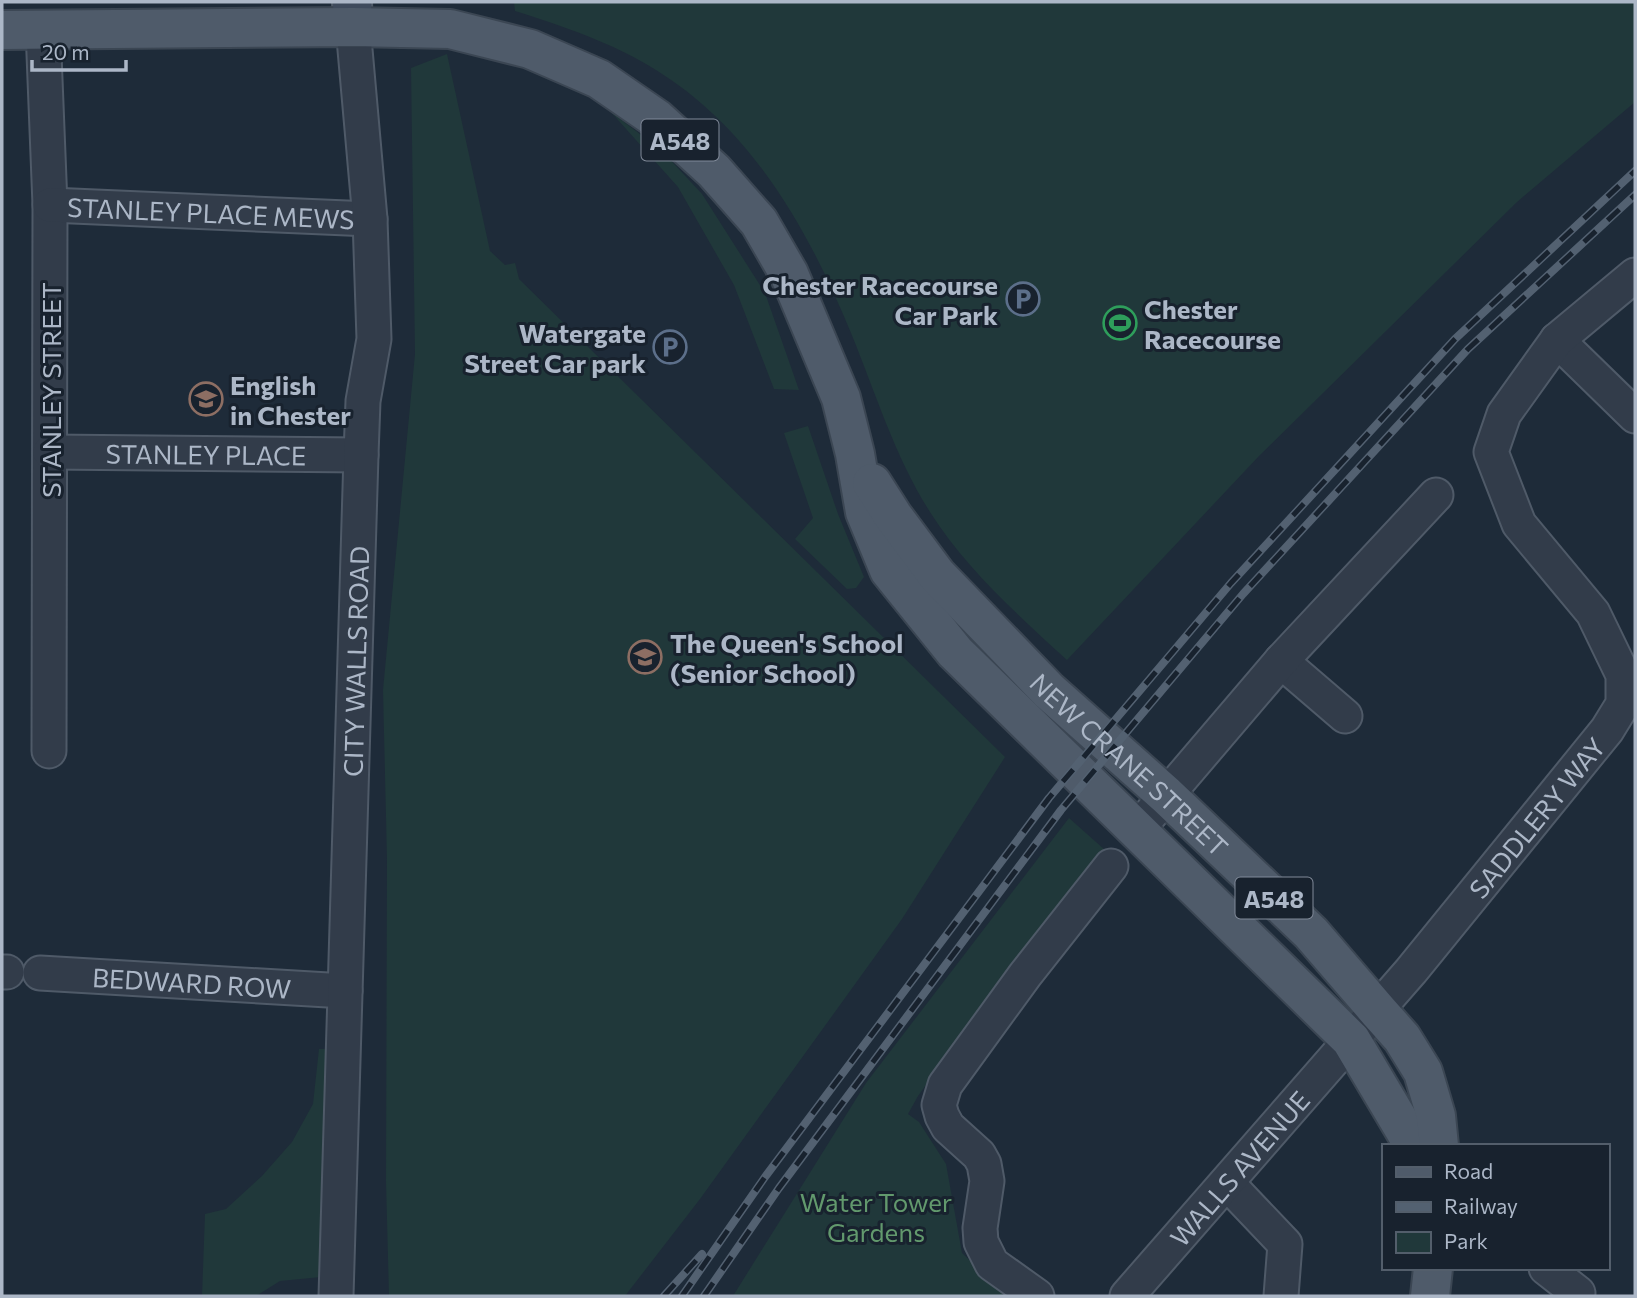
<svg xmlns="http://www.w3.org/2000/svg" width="1637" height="1298" font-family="Commissioner,sans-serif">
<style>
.green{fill:#20383a}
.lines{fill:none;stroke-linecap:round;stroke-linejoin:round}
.street-casing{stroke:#4f5a68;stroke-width:37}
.secondary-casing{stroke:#4f5a68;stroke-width:42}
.primary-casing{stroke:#3b4653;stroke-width:42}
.street{stroke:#323c4a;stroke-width:33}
.secondary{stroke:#3f4b5d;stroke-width:38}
.primary{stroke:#4f5b6a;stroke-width:38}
.rail-casing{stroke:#536171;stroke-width:8}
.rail{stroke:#18222e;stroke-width:5;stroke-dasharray:16;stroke-linecap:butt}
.labels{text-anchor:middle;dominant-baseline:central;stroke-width:6;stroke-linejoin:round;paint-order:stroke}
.shield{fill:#18222e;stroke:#808a99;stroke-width:2}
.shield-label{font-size:24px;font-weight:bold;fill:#acb7c7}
.street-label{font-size:26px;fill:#acb7c7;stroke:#18222e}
.poi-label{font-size:26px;font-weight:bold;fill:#acb7c7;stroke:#18222e;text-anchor:start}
.park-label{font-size:26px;fill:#62996d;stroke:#18222e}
</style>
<rect width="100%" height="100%" fill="#1e2b39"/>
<!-- green -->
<path class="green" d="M514,2h1121v100l-118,100 -258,254 -192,204c-49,-45 -101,-91 -137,-148 -35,-55 -54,-118 -79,-179 -42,-102 -98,-203 -195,-263 -43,-27 -93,-44 -141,-59z
M447,54l43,197 15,14 10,-2 4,16 486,478 -103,162 -202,280 -75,97h-236l-3,-115 1,-322 -4,-169 32,-336 -4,-286z
M610,111l53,41 39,42 63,99 34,97 -25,-1 -40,-104 -56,-98z
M808,426l30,88 26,63 -8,11 -9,1 -52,-50 18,-21 -29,-85z
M1069,818l36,32 -88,109 -99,137 -10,18 11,8 27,42 16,89 45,43h-274l133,-213z
M319,1049h18l-6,227 -51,5 -24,15h-54l3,-82 21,-5 36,-33 30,-34 21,-38z"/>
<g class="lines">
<defs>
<g id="street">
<path d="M43,29l7,176 -1,546"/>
<path id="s1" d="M50,205l320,14"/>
<path d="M1557,340l78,76"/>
<path id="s2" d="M50,452l311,3"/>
<path d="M1281,661l64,55"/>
<path d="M1136,831l145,-170 155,-166"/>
<path d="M2,972h5"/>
<path id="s3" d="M40,973l305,18"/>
<path d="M1227,1183l58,61 -4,52"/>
<path d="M1546,1268l32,25"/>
<path id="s4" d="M336,1296l25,-841 2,-54 11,-62 -4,-120 -17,-192"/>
<path d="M1037,1296l-45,-32 -11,-22 -1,-14 7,-47 -3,-17 -5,-9 -31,-28 -6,-11 -3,-11 6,-20 80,-110 86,-109"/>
<path id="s5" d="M1127,1296l284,-325 196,-241 16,-26v-29l-30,-62 -74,-89 -28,-72 13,-38 53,-74 78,-65"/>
</g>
<path id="secondary" d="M352,2l1,25"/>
<g id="primary">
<path d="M2,30l351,-3 97,2 80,20 69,30 58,40 57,52 45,51 30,52 52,124 14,56 10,58 24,58 66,82 396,388 63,106"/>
<path id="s6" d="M872,483l21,33 44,59 112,116 117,104 145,138 67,78 24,27 21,34 13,44 3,30"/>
<path d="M1430,1296l3,-28"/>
</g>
</defs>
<!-- street casing -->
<use href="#street" class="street-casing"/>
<!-- secondary casing -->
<use href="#secondary" class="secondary-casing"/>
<!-- primary casing -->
<use href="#primary" class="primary-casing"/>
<!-- street -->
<use href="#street" class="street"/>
<!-- secondary -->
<use href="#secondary" class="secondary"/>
<!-- primary -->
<use href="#primary" class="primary"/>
<defs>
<path id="rail" d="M664,1296l38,-42
M682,1296l83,-119 284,-379 182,-215 224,-244 180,-168
M704,1296l75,-108 282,-378 182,-216 225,-245 167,-154"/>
</defs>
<!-- rail casing -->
<use href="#rail" class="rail-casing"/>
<!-- rail -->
<use href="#rail" class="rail"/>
</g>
<!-- icons -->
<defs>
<symbol id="parking-ring" viewBox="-11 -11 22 22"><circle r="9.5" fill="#18222e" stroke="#5c6f8a" stroke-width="1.5"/><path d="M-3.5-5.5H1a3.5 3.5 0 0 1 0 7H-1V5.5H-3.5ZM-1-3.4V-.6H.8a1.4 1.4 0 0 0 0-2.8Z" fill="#5c6f8a"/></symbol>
<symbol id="stadium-ring" viewBox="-11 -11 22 22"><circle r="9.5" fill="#18222e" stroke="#2e9e5b" stroke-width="1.5"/><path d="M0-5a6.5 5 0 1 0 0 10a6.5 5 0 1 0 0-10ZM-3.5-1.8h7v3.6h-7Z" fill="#2e9e5b"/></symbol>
<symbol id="school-ring" viewBox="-11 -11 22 22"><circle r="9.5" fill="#18222e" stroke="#8d6e63" stroke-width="1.5"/><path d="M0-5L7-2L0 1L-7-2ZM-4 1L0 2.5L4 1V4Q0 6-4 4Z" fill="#8d6e63"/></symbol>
</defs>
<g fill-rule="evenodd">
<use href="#parking-ring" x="1004" y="280" width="38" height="38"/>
<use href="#stadium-ring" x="1101" y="304" width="38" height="38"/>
<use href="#parking-ring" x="651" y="328" width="38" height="38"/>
<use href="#school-ring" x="187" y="380" width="38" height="38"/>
<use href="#school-ring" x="626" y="638" width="38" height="38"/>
</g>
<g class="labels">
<!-- shield labels -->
<g class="shield">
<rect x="641.5" y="119.5" width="77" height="41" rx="5"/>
<rect x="1235.5" y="877.5" width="77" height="41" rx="5"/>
</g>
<g class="shield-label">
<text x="680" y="140">A548</text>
<text x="1274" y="898">A548</text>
</g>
<!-- street labels -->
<g class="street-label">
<text stroke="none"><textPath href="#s1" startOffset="161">STANLEY PLACE MEWS</textPath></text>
<text transform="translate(50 390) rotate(-90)">STANLEY STREET</text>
<text stroke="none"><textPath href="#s2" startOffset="156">STANLEY PLACE</textPath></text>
<text stroke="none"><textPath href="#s4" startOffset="635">CITY WALLS ROAD</textPath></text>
<text stroke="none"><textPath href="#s6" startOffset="383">NEW CRANE STREET</textPath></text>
<text stroke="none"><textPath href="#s5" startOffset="630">SADDLERY WAY</textPath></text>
<text stroke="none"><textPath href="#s3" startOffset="152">BEDWARD ROW</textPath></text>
<text stroke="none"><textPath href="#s5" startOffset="170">WALLS AVENUE</textPath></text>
</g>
<!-- poi labels -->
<g class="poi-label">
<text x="998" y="284" text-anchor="end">Chester Racecourse<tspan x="998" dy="30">Car Park</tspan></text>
<text x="1144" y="308">Chester<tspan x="1144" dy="30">Racecourse</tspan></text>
<text x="646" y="332" text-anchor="end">Watergate<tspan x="646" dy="30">Street Car park</tspan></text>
<text x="230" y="384">English<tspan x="230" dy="30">in Chester</tspan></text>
<text x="670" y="642">The Queen's School<tspan x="670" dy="30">(Senior School)</tspan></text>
</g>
<!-- park labels -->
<g class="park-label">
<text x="876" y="1201">Water Tower<tspan x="876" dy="30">Gardens</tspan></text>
</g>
</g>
<!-- border -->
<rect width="1637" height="1298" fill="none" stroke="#acb7c7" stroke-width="7"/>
<!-- legend -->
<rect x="1382" y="1144" width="228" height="126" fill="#18222e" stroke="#535e6b" stroke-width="2"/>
<rect x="1396" y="1167" width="35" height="10" fill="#4f5b6a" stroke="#535e6b" stroke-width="2"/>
<text x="1444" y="1179" font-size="21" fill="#acb7c7">Road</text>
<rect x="1396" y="1202" width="35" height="10" fill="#536171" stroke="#535e6b" stroke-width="2"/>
<text x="1444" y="1214" font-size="21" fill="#acb7c7">Railway</text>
<rect x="1396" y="1232" width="35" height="21" fill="#20383a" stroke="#535e6b" stroke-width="2"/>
<text x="1444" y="1249" font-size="21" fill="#acb7c7">Park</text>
<!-- scale -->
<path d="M32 60v10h94v-10" fill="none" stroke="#acb7c7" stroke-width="3.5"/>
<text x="42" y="60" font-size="21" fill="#acb7c7" stroke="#18222e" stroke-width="5" paint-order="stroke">20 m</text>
</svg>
